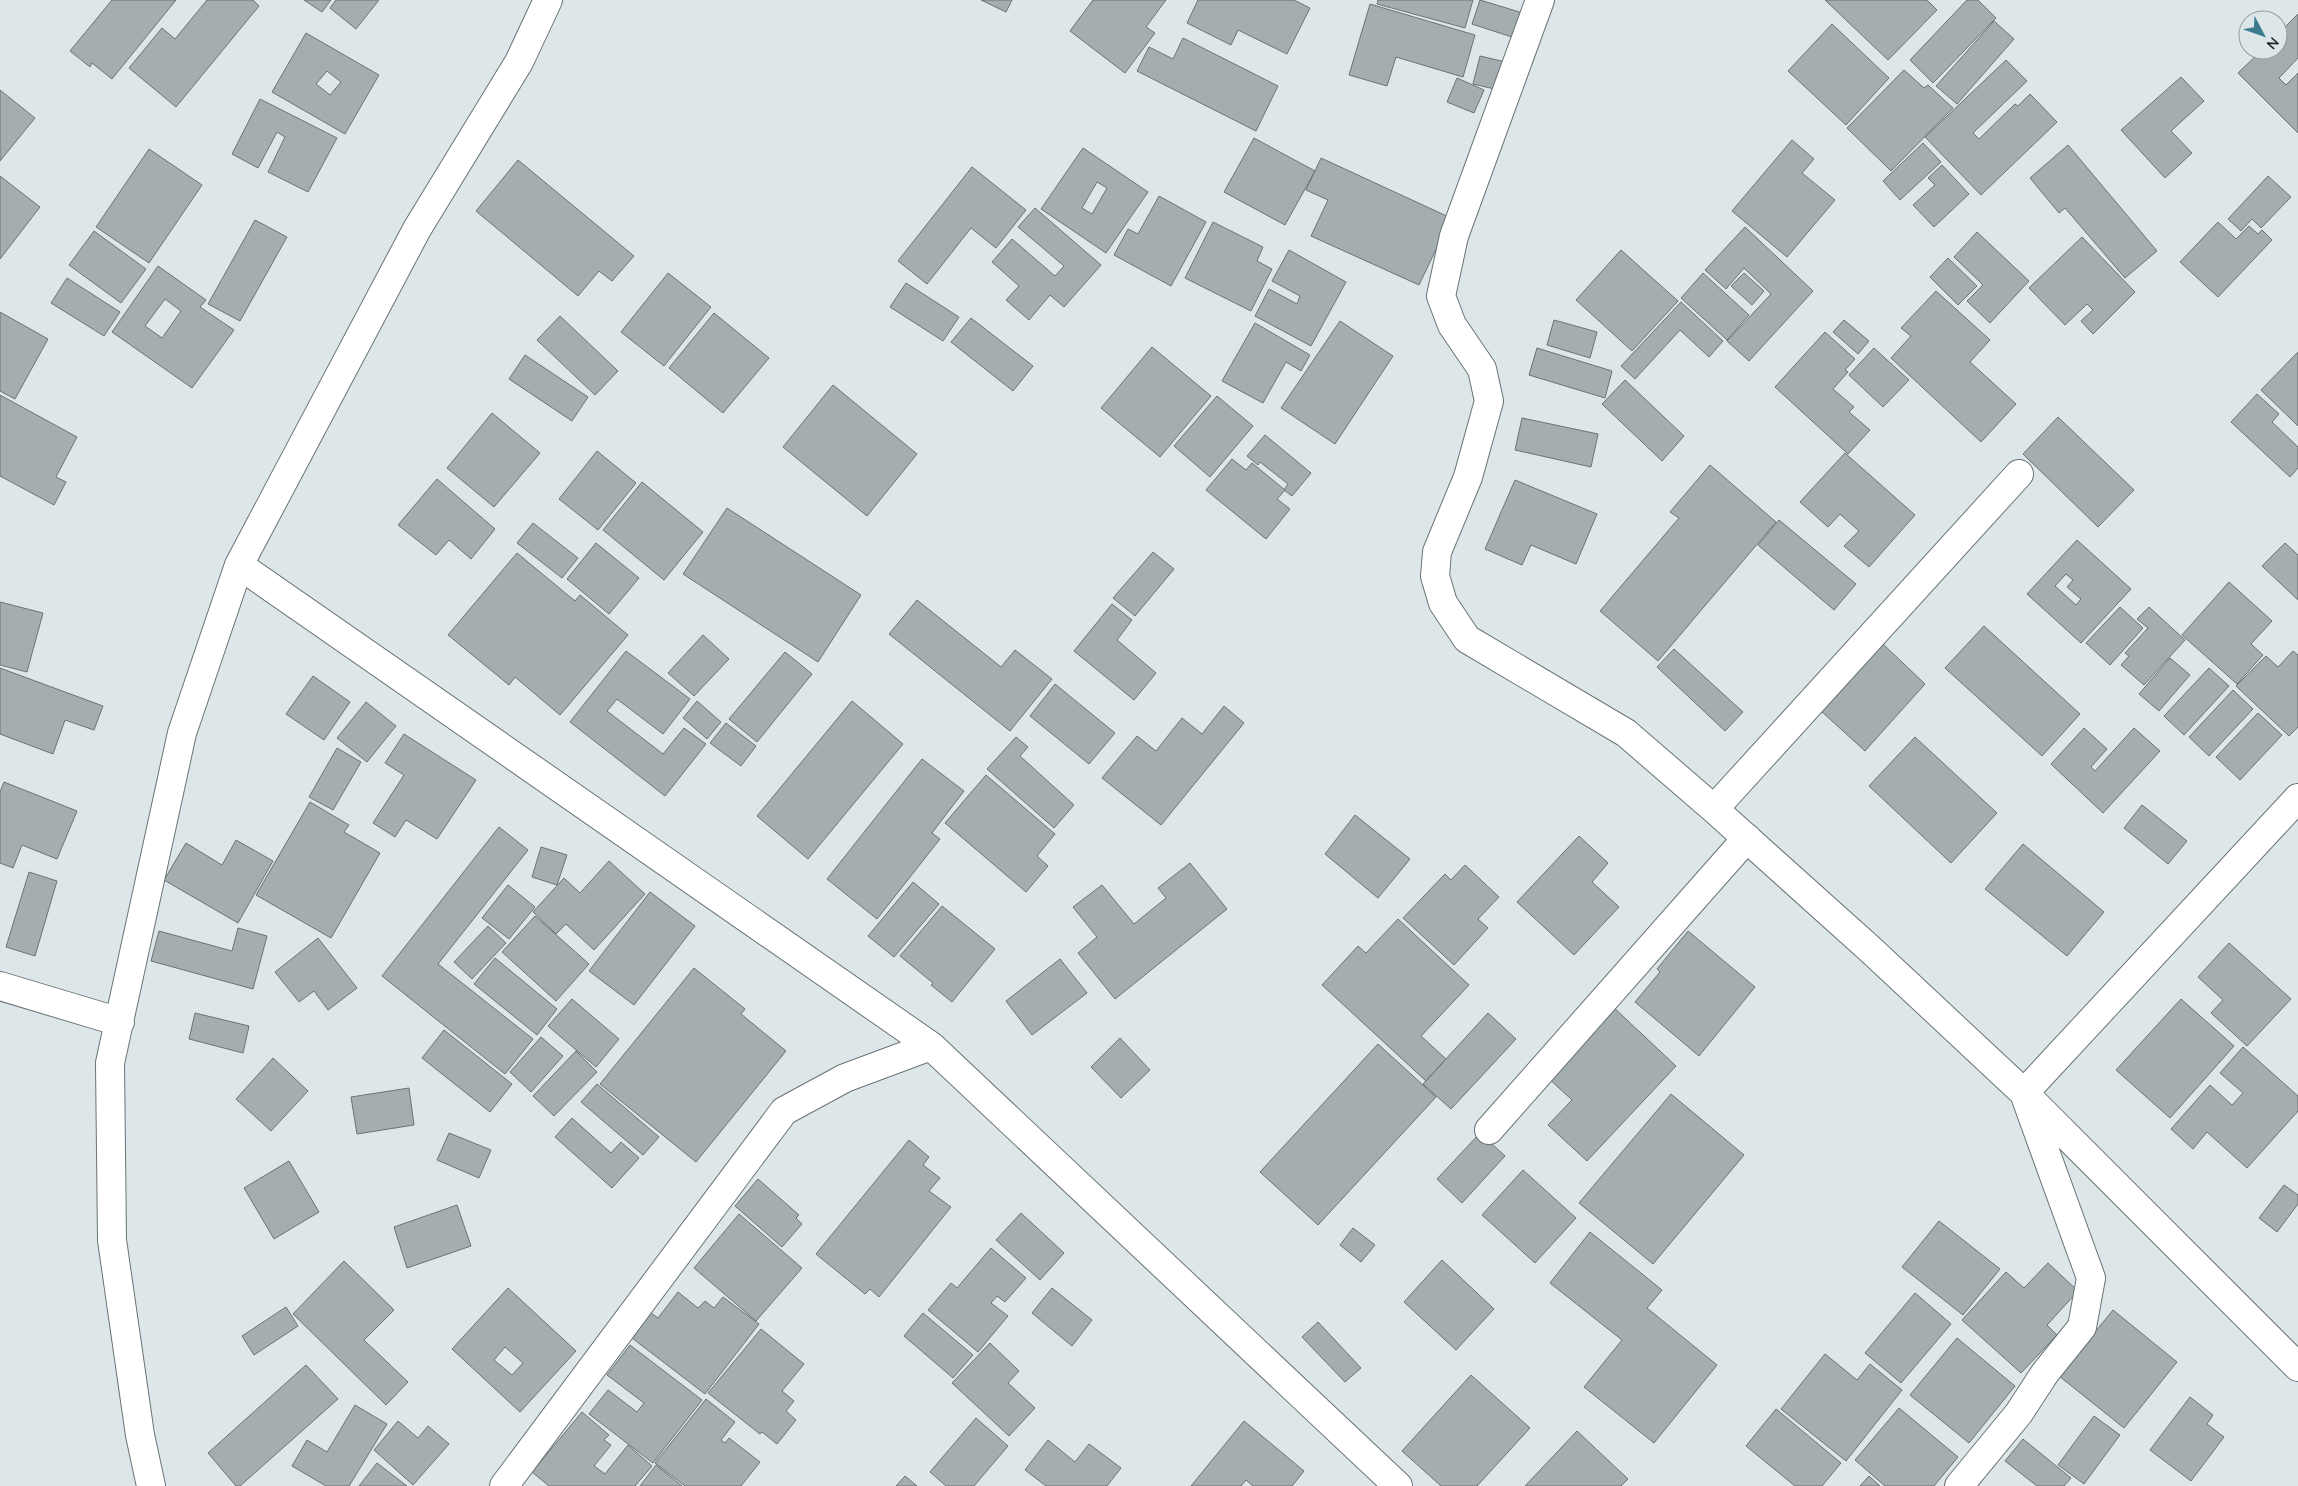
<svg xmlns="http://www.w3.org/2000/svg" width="2298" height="1486" font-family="Quicksand,sans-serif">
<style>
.building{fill:#a4adb0;stroke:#6a7375;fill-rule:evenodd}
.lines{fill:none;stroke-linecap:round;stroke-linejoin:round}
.minor-casing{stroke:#6a7375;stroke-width:30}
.minor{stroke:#fff;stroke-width:28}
</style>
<rect width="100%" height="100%" fill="#dde7e9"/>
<!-- building -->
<path class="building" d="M112,0h64l-64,79 -20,-16 -2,4 -20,-16z
M207,0h46l6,6 -83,101 -47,-39 33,-40 13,11z
M304,0h27l-9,12z
M336,0h43l-23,29 -26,-21z
M981,0h31l-6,12z
M1093,0h73l-20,27 9,6 -30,40 -55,-42z
M1198,0h96l16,8 -23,46 -49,-24 -7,15 -44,-22z
M1378,0h95l-8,28 -88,-24z
M1480,0l46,14 -8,25 -46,-15z
M1825,0h102l10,10 -49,50z
M1967,0h11l18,18 -63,65 -23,-23z
M1370,4l105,31 -12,42 -67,-20 -9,29 -38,-11z
M2298,14v44l-19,20 7,7 12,-12v60l-60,-60 24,-23h16v-16z
M1994,21l20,18 -57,65 -21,-18z
M1832,24l57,54 -43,47 -58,-54z
M306,33l73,42 -34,59 -73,-42zM327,71l14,11 -11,13 -14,-11z
M1183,38l95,48 -22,45 -119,-60 12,-24 24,12z
M1480,56l30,7 -7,28 -30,-7z
M2006,60l21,21 -54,52 6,6 36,-35 3,2 12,-12 27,28 -76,73 -56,-58z
M1904,70l20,18 4,-3 25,23 -62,63 -44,-43z
M2181,77l23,24 -33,30 21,22 -27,25 -44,-48z
M1457,78l27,12 -10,23 -27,-11z
M0,90l35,28 -35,43z
M260,99l77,39 -29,54 -40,-20 17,-35 -8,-5 -19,36 -26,-14z
M1254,138l61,33 -30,54 -61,-33z
M1792,140l22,19 -12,14 33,27 -48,57 -55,-46z
M1923,143l18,19 -41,38 -17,-19z
M2068,145l89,106 -32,27 -60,-70 -6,5 -29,-35z
M1083,148l65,44 -42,61 -65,-44zM1097,182l10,6 -15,26 -10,-6z
M149,149l53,36 -53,78 -53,-36z
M1321,158l130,60 -32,67 -108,-49 17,-36 -22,-10z
M518,160l116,96 -22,25 -13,-10 -21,25 -102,-85z
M1942,165l27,29 -35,33 -21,-22 22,-20 -7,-7z
M972,167l54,43 -30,38 -25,-20 -44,56 -29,-23z
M0,176l40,31 -40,52z
M2268,176l23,21 -30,31 -9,-9 -11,12 -13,-12z
M1159,196l47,26 -35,64 -57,-31 14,-26 10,5z
M1035,208l66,57 -37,42 -14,-12 -21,25 -23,-20 13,-14 -27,-24 20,-23 43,37 9,-10 -46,-39z
M255,220l32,17 -47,84 -32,-17z
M1213,222l50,25 -6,14 15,8 -21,42 -66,-33z
M2218,222l18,17 13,-13 9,8 4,-4 10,10 -54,57 -38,-35z
M1745,227l68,64 -64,70 -22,-20 44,-47 -27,-26 -18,21 -21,-19z
M94,231l52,38 -25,34 -52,-38z
M1977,232l52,49 -39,42 -23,-22 16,-16 -29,-28z
M2082,237l53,55 -42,42 -12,-13 12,-11 -6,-6 -22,21 -36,-37z
M1289,250l57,32 -35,64 -56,-30 14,-27 28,15 3,-8 -28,-15z
M1621,250l57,51 -46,50 -56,-51z
M1948,258l29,28 -19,19 -28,-28z
M158,266l48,34 -6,7 34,23 -42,58 -80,-56zM165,299l16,12 -19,27 -17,-12z
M668,273l43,34 -47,59 -43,-34z
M1703,273l46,42 -22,25 -46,-42z
M1744,273l20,18 -12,14 -21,-19z
M67,278l53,34 -16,24 -53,-33z
M906,283l53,34 -16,24 -53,-34z
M1936,291l54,49 -20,22 46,42 -35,38 -90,-84 20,-22 -10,-8z
M1681,302l42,39 -14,16 -29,-27 -45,49 -14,-13z
M0,312l48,27 -33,60 -15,-8z
M714,313l55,45 -46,55 -54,-45z
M560,316l58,55 -23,24 -58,-55z
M971,318l62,48 -20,25 -62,-49z
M1554,320l43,12 -7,26 -43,-13z
M1844,320l25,21 -11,13 -25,-22z
M1340,321l53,35 -58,88 -54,-36z
M1255,323l55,32 -9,16 -15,-9 -23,41 -41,-22z
M1825,332l30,27 -10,11 3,2 -15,17 21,18 -5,5 21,18 -22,24 -73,-67z
M1152,347l59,49 -51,61 -59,-49z
M1537,348l75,23 -7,27 -76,-23z
M1874,348l35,32 -26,27 -34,-32z
M2298,352v74l-37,-36z
M525,355l63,42 -16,24 -63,-42z
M1625,380l59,56 -22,25 -60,-57z
M833,385l84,69 -50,62 -84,-69z
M2257,394l22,20 -7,8 26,25v21l-8,9 -59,-55z
M0,395l77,42 -21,40 10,5 -12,23 -54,-29z
M1217,396l36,30 -43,51 -36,-31z
M492,413l48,40 -46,54 -47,-39z
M2058,417l76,73 -36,37 -75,-73z
M1522,418l76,16 -7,33 -76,-17z
M1265,435l46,38 -19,23 -8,-6 4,-6 -28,-22 -2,3 -11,-9z
M597,451l39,32 -38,47 -39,-31z
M1845,453l70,62 -46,52 -25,-21 15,-15 -19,-17 -12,13 -28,-25z
M1232,459l14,11 6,-7 33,27 -8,9 13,10 -24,30 -60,-49z
M1710,465l66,57 -118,139 -58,-50 79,-93 -9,-6z
M437,479l58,50 -24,30 -22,-19 -13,15 -38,-30z
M1515,480l82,34 -21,50 -45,-19 -9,20 -37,-16z
M642,482l61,50 -39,48 -61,-50z
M727,508l134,87 -43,67 -135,-88z
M1779,520l77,64 -22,26 -76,-65z
M533,523l45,35 -16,20 -45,-35z
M2077,540l54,49 -50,54 -54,-49zM2066,574l7,6 -6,7 14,12 -5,6 -21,-19z
M596,543l43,35 -30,36 -42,-35z
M2285,543l13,12v45l-36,-34z
M1153,552l21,17 -39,47 -22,-18z
M517,553l58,48 5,-6 48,40 -68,80 -45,-38 -6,8 -61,-50z
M2229,582l43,39 -21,23 12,11 -26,29 -55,-49z
M917,600l84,67 14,-17 37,29 -42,52 -121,-97z
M0,602l43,11 -16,59 -27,-7z
M1112,604l20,16 -15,20 39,33 -22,27 -60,-49z
M2120,607l23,21 -33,37 -24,-22z
M2149,607l36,33 -41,45 -23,-20 8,-9 -4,-3 23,-25 -11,-9z
M1984,626l96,88 -38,42 -97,-88z
M703,635l26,24 -35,37 -26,-23z
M1883,644l42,40 -60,67 -44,-40z
M1674,649l69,63 -18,19 -68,-64z
M626,651l64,48 -27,35 -46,-35 -10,12 56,43 21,-26 22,16 -41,52 -95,-74z
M2293,651l5,4v72l-9,9 -53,-50 30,-30 12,11z
M785,652l27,22 -55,68 -28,-23z
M2170,658l20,17 -31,36 -20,-17z
M0,668l103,38 -9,24 -29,-10 -12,34 -53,-20z
M2209,668l20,18 -45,49 -20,-19z
M313,676l37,26 -26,38 -38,-26z
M1055,684l60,49 -26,31 -59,-48z
M2233,690l20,19 -44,47 -20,-19z
M697,701l24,21 -14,17 -24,-21z
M852,701l51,43 -95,115 -51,-43z
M366,702l30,24 -29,36 -30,-24z
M1224,706l20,17 -83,102 -59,-47 35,-42 19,15 26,-33 20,16z
M2258,713l24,22 -42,45 -24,-23z
M726,723l30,23 -15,20 -31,-23z
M2084,728l23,21 -16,18 4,4 39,-43 26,23 -57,62 -52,-49z
M404,734l72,46 -39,59 -31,-19 -11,17 -22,-14 31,-48 -19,-12z
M1016,737l12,10 -8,9 54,49 -20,23 -67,-59z
M1915,737l82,76 -46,50 -82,-77z
M337,748l24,14 -28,48 -24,-13z
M922,759l42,32 -32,42 8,6 -63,80 -50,-40z
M986,775l69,59 -18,22 11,10 -22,26 -81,-69z
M4,782l73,29 -20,48 -35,-14 -9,23 -13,-5v-71z
M310,802l39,23 -5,7 36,21 -49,85 -75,-43z
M2142,805l45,36 -19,23 -44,-36z
M1355,815l55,44 -32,39 -53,-44z
M499,827l29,23 -90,114 95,75 -28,35 -123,-98z
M1579,836l29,27 -16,19 27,25 -45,48 -57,-53z
M236,840l37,21 -35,62 -74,-43 22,-37 36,22z
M2023,844l81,68 -37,44 -82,-67z
M541,847l26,8 -10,30 -25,-8z
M609,861l36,33 -51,56 -28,-26 -10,10 -23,-22 31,-34 16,15z
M1190,863l37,46 -112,90 -37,-46 19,-16 -24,-30 29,-22 32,39 32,-26 -8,-10z
M1465,865l34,32 -21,22 10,9 -34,37 -51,-47 42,-44 6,6z
M29,872l28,9 -22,75 -29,-9z
M913,882l26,22 -45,53 -26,-21z
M508,885l27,22 -26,32 -27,-21z
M650,892l45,34 -61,79 -45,-34z
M942,906l53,43 -43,53 -21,-17 2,-2 -33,-27z
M535,916l54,48 -33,37 -54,-49z
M1398,919l71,66 -48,51 25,23 -20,22 -104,-96 36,-39 8,7z
M488,926l18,17 -34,36 -18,-17z
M238,928l29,8 -14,53 -102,-28 8,-30 73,20z
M1688,931l67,56 -56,69 -64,-54 25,-30 -3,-3z
M318,938l39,50 -29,22 -14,-19 -15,11 -24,-30z
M2229,943l62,56 -44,47 -36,-33 12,-13 -25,-23z
M495,958l62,51 -20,26 -63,-51z
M1060,959l27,34 -55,42 -26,-34z
M694,968l51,41 -4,5 45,37 -90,111 -96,-78z
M572,999l47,40 -23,28 -48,-41z
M2181,999l53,47 -64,72 -54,-48z
M1611,1005l65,61 -89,95 -39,-36 24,-25 -26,-24z
M195,1013l54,13 -6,27 -54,-14z
M1488,1013l28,26 -65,70 -28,-25z
M444,1030l68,54 -22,28 -68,-54z
M541,1037l22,19 -32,36 -21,-20z
M1120,1038l30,32 -29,28 -30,-31z
M1378,1044l58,53 -118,128 -58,-53z
M2243,1047l55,49v15l-51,57 -40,-36 -14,17 -22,-20 39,-44 22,20 11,-12 -23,-20z
M576,1051l21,21 -43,44 -21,-20z
M273,1058l35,33 -37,40 -35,-32z
M597,1084l62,53 -16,18 -62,-53z
M409,1088l5,37 -57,9 -6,-37z
M1671,1094l73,61 -91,109 -74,-61z
M572,1118l39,35 10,-11 18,16 -27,30 -57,-51z
M449,1133l42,17 -12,28 -42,-18z
M1480,1133l25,23 -43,47 -25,-24z
M909,1140l20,17 -6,8 17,13 -11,13 22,16 -72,90 -9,-8 -5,5 -49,-40z
M289,1161l30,51 -45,27 -30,-51z
M1523,1170l53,48 -41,45 -53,-48z
M758,1179l41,36 -3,3 6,6 -20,23 -47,-41z
M2284,1185l14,10v9l-21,28 -18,-14z
M457,1205l14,41 -64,22 -13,-41z
M1021,1213l43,40 -24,27 -44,-40z
M739,1214l63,54 -46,53 -62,-53z
M1939,1221l61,48 -37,46 -61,-48z
M1353,1228l22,17 -14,17 -21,-17z
M1590,1232l72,58 -15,18 70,57 -63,78 -70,-56 38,-47 -72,-57z
M991,1248l35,30 -21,24 -8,-6 -6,7 17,13 -30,36 -50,-42 23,-27 6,5z
M1442,1260l52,49 -38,41 -52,-48z
M344,1261l50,49 -30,30 44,42 -22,23 -93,-91z
M2048,1263l30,28 -31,34 10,10 -36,38 -59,-53 44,-48 18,16z
M508,1288l68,63 -56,61 -68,-63zM505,1347l18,16 -11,12 -18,-15z
M1052,1288l40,32 -20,26 -40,-33z
M678,1292l20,16 7,-7 9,7 9,-11 36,27 -54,70 -73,-56 19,-25 7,5z
M1915,1293l36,31 -50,59 -36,-30z
M286,1307l12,19 -44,29 -12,-19z
M2113,1310l64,52 -53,66 -65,-52z
M923,1313l50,42 -20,23 -49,-42z
M1318,1322l43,46 -16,14 -43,-45z
M761,1329l43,35 -22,27 12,10 -8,10 10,9 -19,24 -15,-12 -2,2 -52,-41z
M1957,1338l58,48 -46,57 -59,-48z
M990,1343l29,28 -11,12 27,25 -26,28 -57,-53z
M630,1345l72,55 -49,63 -64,-49 19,-24 29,22 7,-9 -37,-28z
M1825,1354l32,26 13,-16 32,26 -56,71 -65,-52z
M306,1365l32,34 -98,87h-4l-28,-33z
M1471,1375l59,53 -53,58h-36l-39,-35z
M2190,1397l23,18 -6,9 17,13 -33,44 -41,-31z
M706,1399l29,23 -14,18 4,3 4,-5 31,24 -19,24h-56l-30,-23z
M355,1405l32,19 -38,62h-23l-34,-20 15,-26 20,12z
M1899,1408l59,49 -24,29h-49l-30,-26z
M1776,1409l65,54 -19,23h-27l-49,-40z
M582,1412l27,23 -5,5 7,5 -17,21 11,8 23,-29 24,21 -17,20h-86l-17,-14z
M2094,1416l26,19 -36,49 -26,-19z
M976,1418l32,28 -34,40h-28l-16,-14z
M398,1421l20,17 10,-12 21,18 -36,41 -39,-35z
M1244,1421l60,50 -12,15h-39l-7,-6 -5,6h-50z
M1577,1431l51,48 -7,7h-96z
M2023,1439l48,39 -7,8h-27l-32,-25z
M1048,1440l27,22 14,-18 32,24 -14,18h-61l-21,-16z
M377,1463l30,23h-48z
M656,1465l26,21h-42z
M905,1476l12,10h-21z
M1869,1476l11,10h-20z"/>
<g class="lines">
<defs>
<path id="minor" d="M1540,0l-86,236 -13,60 11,29 30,44 7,32 -21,76 -31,75 -2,24 8,27 24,36 159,94 88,76 157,141 153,143 274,274
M239,565l692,481 467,440
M1714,809l305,-335
M0,986l120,36
M1489,1130l258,-292
M151,1486l-11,-51 -28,-195 -2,-177 72,-330 57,-168 178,-336 102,-167 29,-62
M504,1486l280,-375 61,-33 86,-32
M1959,1486l60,-73 26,-40 37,-46 9,-49 -67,-185 274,-295"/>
</defs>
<!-- minor casing -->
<use href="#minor" class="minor-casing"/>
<!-- minor -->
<use href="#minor" class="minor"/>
</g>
<!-- north arrow -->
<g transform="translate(2263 35) rotate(131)"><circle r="24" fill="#dde7e9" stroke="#92999b"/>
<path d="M0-4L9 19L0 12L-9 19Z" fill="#3b7d8e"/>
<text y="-8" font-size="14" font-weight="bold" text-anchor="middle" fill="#212526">N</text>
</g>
</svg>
